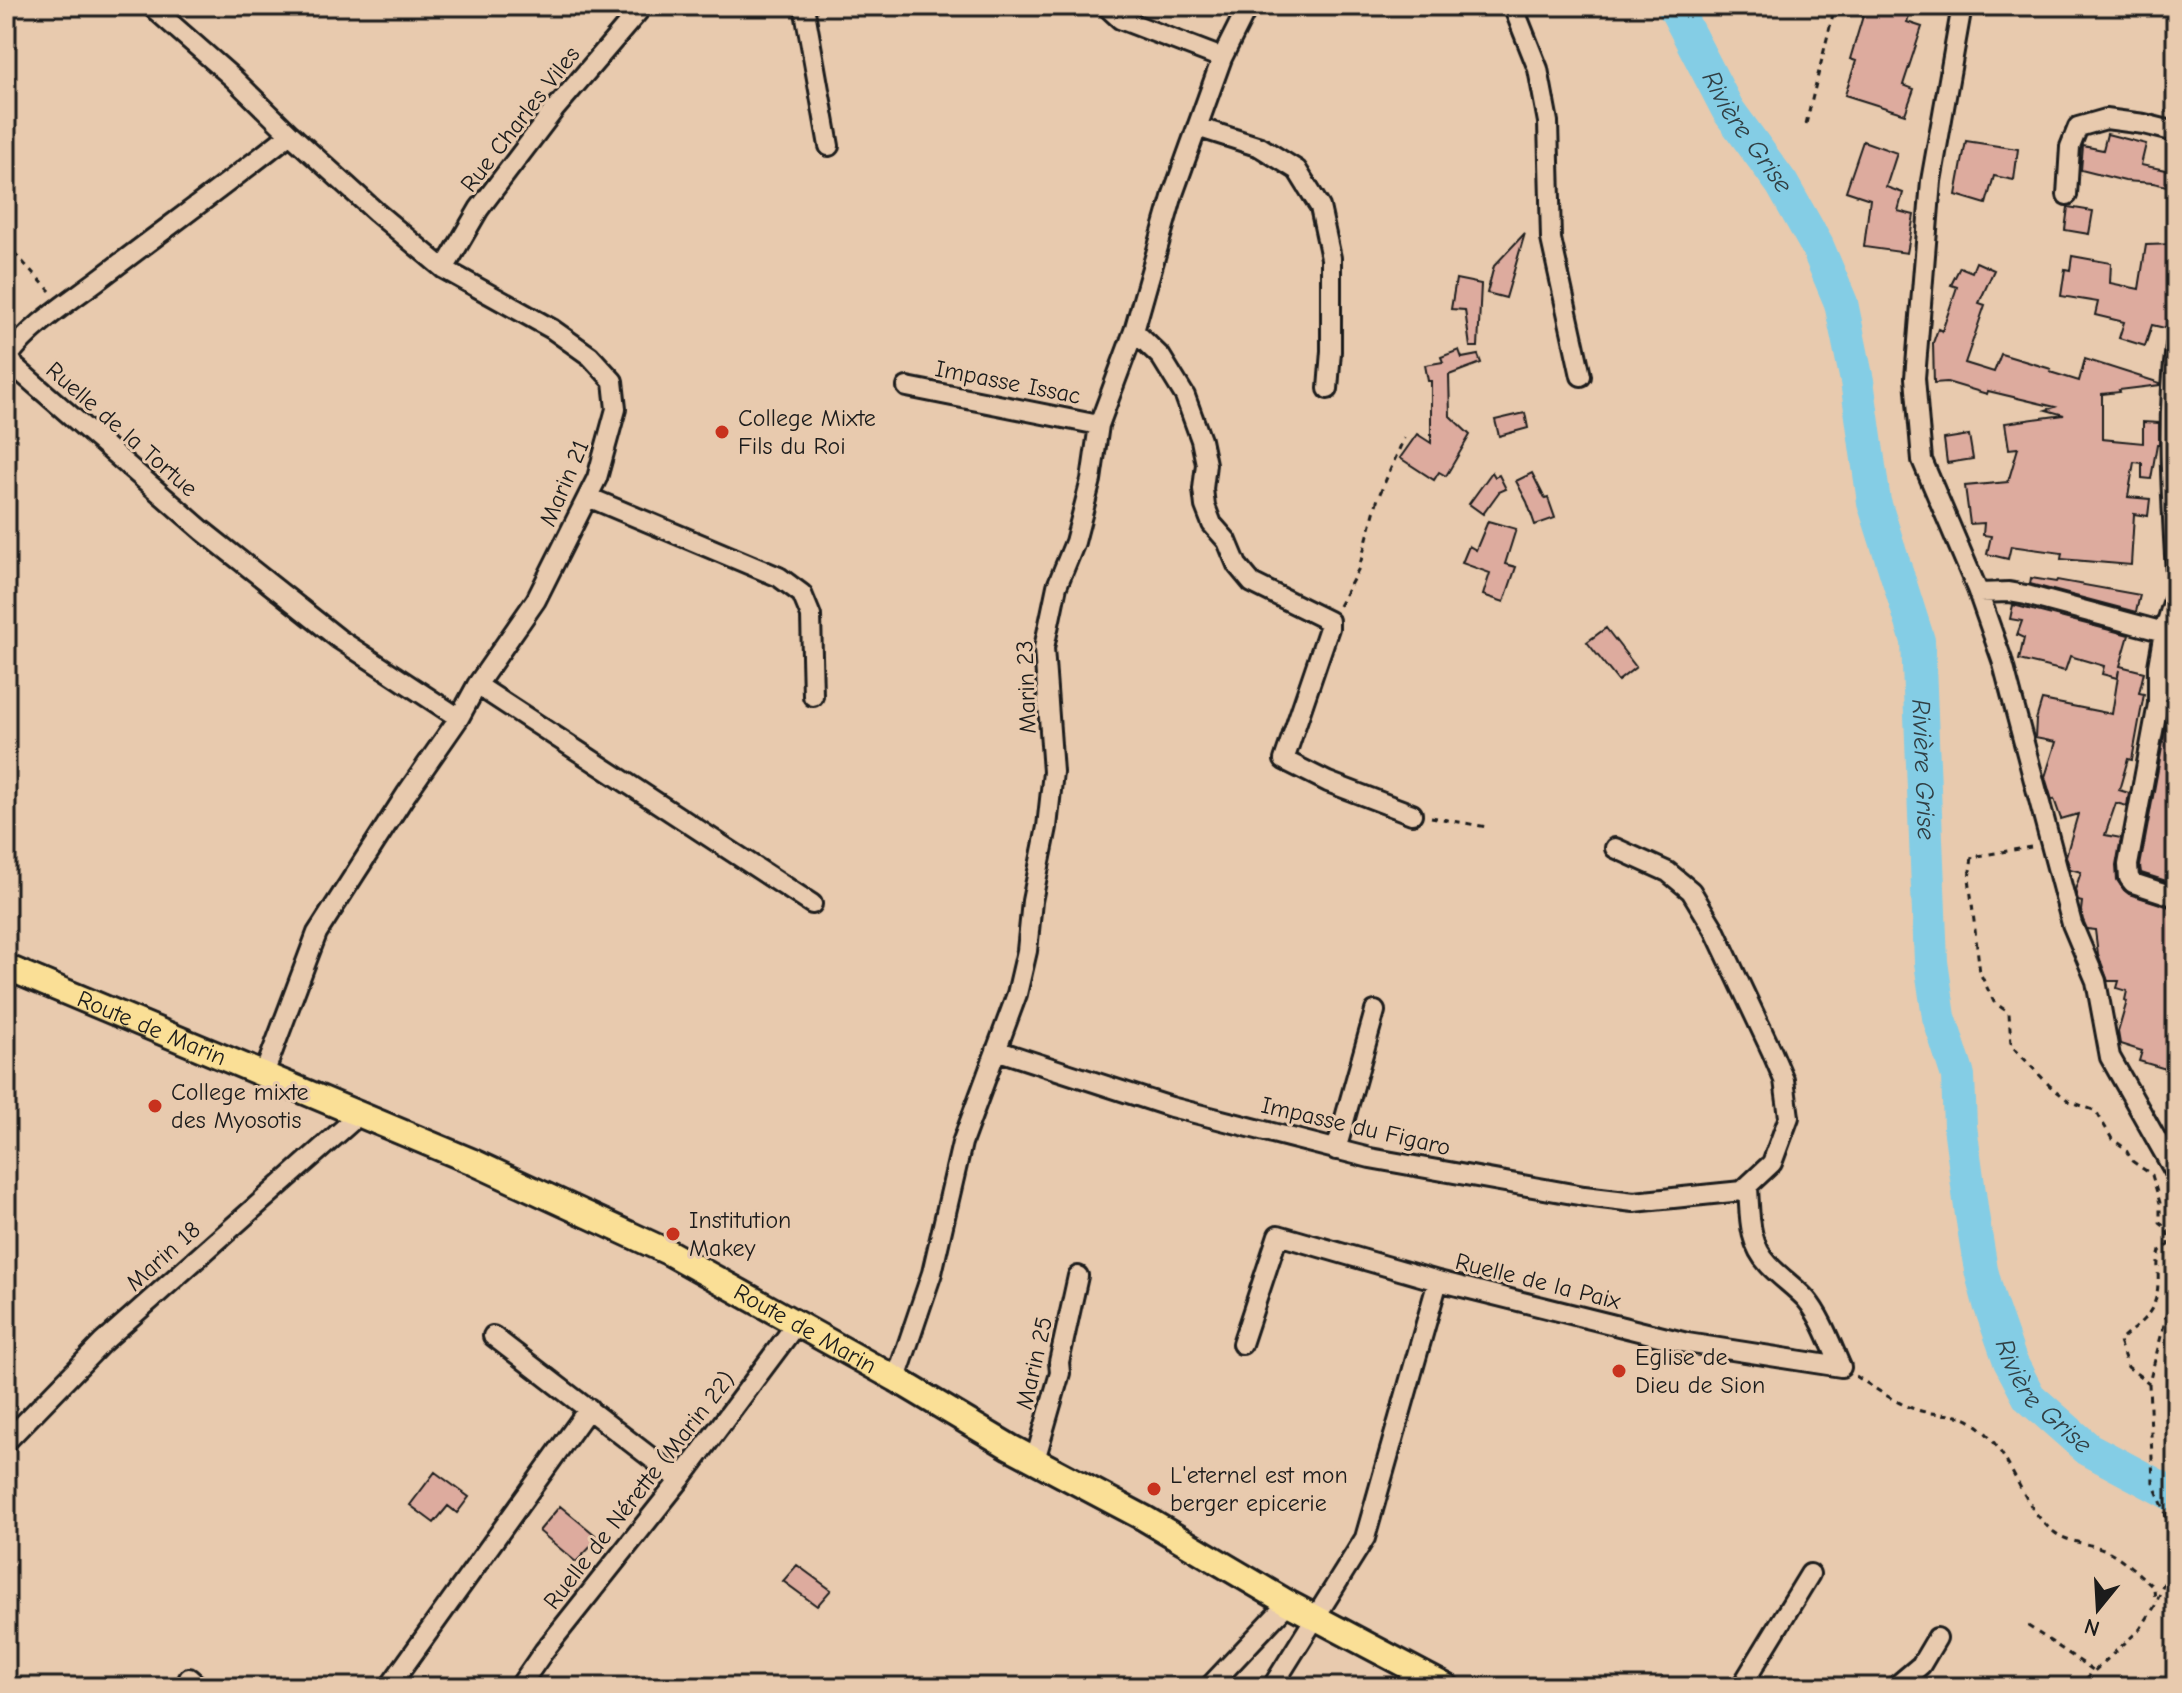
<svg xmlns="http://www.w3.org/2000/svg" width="2182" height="1693" font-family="'Comic Neue',sans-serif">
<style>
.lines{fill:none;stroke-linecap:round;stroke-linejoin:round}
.river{stroke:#84cde5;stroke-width:34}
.building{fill:#ddab9e;stroke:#1c1c1c;stroke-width:2}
.minor-casing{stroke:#1c1c1c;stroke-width:24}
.major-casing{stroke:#1c1c1c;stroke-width:30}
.path{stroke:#1c1c1c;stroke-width:3;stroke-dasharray:6 6;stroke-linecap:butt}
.minor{stroke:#e8caae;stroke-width:18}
.major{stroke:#fadf96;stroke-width:24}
.poi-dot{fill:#c8321e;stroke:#e8caae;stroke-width:3}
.labels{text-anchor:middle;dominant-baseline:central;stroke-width:6;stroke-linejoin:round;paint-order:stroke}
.street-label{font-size:24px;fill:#1c1c1c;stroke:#e8caae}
.poi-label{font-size:24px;fill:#1c1c1c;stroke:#e8caae;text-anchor:start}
.water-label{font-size:26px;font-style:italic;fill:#313f44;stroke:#e8caae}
</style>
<rect width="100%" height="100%" fill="#e8caae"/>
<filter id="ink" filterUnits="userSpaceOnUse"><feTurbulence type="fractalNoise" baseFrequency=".0125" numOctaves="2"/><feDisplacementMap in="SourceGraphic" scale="16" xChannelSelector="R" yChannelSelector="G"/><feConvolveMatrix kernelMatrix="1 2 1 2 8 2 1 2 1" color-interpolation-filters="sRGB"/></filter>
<g filter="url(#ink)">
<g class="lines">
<!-- river -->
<path class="river" id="s1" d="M1674,6l54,104 54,74 35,62 24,57 16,78 17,121 44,139 13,321 8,55 19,59 2,50 12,89 9,55 9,34 20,57 19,36 59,52 88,47"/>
</g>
<!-- building -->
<path class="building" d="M1866,6h46l-5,16 15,5 -19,58 11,4 -9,25 -60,-19 11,-34 -6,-2z
M2107,134l39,10 -5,21 35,7v16l-23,-5 -28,-2 -44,-11 2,-24 20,4z
M1863,141l34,12 -11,34 17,6 -5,18 16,4 -7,38 -43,-6 6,-48 -24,-8z
M1966,141l52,8 -4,31 -20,-4 -8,28 -30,-9z
M2068,207l25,4 -4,23 -24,-4z
M1525,233l-19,65 -19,-5 7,-27z
M2176,244v54l-7,31 -17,-4 -7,21 -26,-8 5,-16 -29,-7 3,-13 -37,-6 4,-27 5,1 2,-14 39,7 -1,20 29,6 7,-44z
M1976,262l18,8 -15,33 6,2 -20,58 29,9 7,-18 50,15 -1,3 29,9 6,-22 75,24v2l-41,5 1,2 -18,2v45l41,4v-21l16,1v21h-2l-6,35 -9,-1v-15l-8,-1 -6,35 22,2 -2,17 -14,-2 -3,51 -70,-6 1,-6 -51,-7 -3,13 -21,-5 4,-18 -8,-1 1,-12 -14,1 -5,-38 43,-4 10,-34 -9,1 -4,-26 59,-8 -18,-5 9,-3 -67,-16 -1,3 -40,-12 -13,1 -1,-40 5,-14 4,2 15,-44 -6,-2 9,-18 12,5z
M1456,279l25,5 -3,63h-8l-5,-37 -14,-1z
M1459,350l3,8 16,-3 3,8 -32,12 1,41 20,19 -24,41 -7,-4 -5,8 -34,-22 17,-24 14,9v-62h-3l-3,-16 18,-3 -2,-5z
M1525,413l3,15 -29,8 -4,-16z
M1969,435l4,24 -26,4 -3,-24z
M1492,472l3,5 4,-2 7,14 -7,3 -16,22 -14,-10z
M1532,473l13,26 3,-1 7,20 -20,7 -8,-23 -11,-21z
M1488,521l28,8 -11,35 11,3 -12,35 -21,-7 7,-22 -28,-10 7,-17 7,4z
M2031,578l25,4 1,-2 83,15 -4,17 -106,-28z
M2013,605l116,30 -9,31 24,6 -5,21 5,1 -12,66 -4,-1 -9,31 10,3 -2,13 -11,-3 -11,32 16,3 -5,28 1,14 7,10 5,4 47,15v163l-37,-11 3,-10 -22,-7 -2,-12 9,-31 -2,-1 2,-9 -10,-3 2,-7h-11l-10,-27 -3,-24 -8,-1 -4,-9 -2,-9 1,-9 -4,-1 -3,-11 6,-18 -11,-3 -4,-13 12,-42 -17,5 -7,-20 -2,1 -7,-23 11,-35 -21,-4 1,-18 6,-20 70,14 7,-44 -2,8 -15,-4 2,-8 -34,-10 -5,15 -46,-11 5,-22 -7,-3 5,-14 -12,-2z
M1606,628l30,39 -18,14 -31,-39z
M2170,705l6,1v178l-35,-11 -1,-7z
M435,1472l34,25 -12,16 -9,-7 -14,17 -24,-18z
M560,1506l39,32 -23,24 -37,-31z
M797,1565l34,25 -14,16 -34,-25z"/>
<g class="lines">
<defs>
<path id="minor" d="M151,6l82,72 57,56 86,78 68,57 108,60 38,27 23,25 3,28 -19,69 -61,122 -59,85 -18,33 -52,75 -90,140 -53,141
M804,6l25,140
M1106,6l14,13 102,39
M1513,6l25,63 10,53 3,117 30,137
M1962,6l-31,175 -16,197 7,82 55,129 25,71 70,264 24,57 14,76 66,117
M1197,127l63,20 37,23 23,37 11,51v93l-3,38
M290,134c-63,50 -128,97 -192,146 -28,21 -70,48 -89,76l6,11 188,164 136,108 120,79
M2067,195l3,-48 8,-20 28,-8 38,5 32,8
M444,269l35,-60 75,-99 89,-104
M1134,331l27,26 24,39 16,44 5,24 -3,25 2,17 7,18 15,17 10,24 15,18 77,38v7l-45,132 44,22 84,32
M2176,346c-10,75 -4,153 0,228
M907,387l192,38
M588,497l191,80 23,17 9,22 2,80
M1979,593l30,-1 17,3 138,37
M2176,593l-12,39 -6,34v38l-30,161 1,13 4,5 43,14
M477,685l335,219
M996,1050l175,57 199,51 214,38 50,6 108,-11 30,-28 17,-46 -5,-37 -12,-28 -58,-123 -23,-38 -23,-19 -53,-24
M1336,1150l39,-139
M1748,1188c2,28 0,55 21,77 11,12 26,22 37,34 16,19 25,46 35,68
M493,1336l187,144
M1242,1344l36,-109 160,46
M896,1379l36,-106 30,-130 55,-149 10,-43 5,-50 15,-74 6,-55 -9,-124 13,-62 18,-44 16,-62 8,-55 35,-94 39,-137 49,-136 26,-52
M6,1442l96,-99 258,-229
M1035,1460l25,-87 -1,-11 19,-86
M189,1678l10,9
M389,1687l200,-279
M519,1687l25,-36 136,-171 117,-157
M1209,1687l79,-84
M1272,1687l93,-149 73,-257 249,62 154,24
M1741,1687l69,-113
M1895,1687l26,-22 16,-27"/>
<g id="major">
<path id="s2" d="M6,967l465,194 197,91 228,127 114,68 134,71 144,85 159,84"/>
</g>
</defs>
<!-- minor casing -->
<use href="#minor" class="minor-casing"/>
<!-- major casing -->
<use href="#major" class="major-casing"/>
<!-- path -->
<path class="path" d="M1806,124l29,-118
M6,244l44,47
M1339,606l20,-38 19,-70 26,-60
M1431,817l56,10
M2031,847l-59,10 -3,21 11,95 14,29 15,11 2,32 39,41 19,15 27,10 16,28 13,9 7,13 20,14 8,28v20l7,6 2,16 -9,6c-4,15 -1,18 -2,32 -1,32 -19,39 -39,59l9,25 21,16
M1856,1376c20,13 42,29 65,35 19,5 37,1 53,12 36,24 47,85 80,109 14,11 36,11 52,18 18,9 33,24 48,38l1,14
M2028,1626l65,44
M2077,1687l63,-58 15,-23 11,-28 5,-26 -6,-41 -12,-28 -4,-100 27,-105"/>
<!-- minor -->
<use href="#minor" class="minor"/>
<!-- major -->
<use href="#major" class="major"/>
</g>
</g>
<!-- markers -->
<g class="poi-dot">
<circle cx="722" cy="432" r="8"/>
<circle cx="155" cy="1106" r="8"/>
<circle cx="673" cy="1234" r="8"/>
<circle cx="1619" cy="1371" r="8"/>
<circle cx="1154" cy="1489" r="8"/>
</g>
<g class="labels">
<!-- street labels -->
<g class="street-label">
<text transform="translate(520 119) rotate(-52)">Rue Charles Viles</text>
<text transform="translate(1008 382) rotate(11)">Impasse Issac</text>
<text transform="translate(122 429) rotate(41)">Ruelle de la Tortue</text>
<text transform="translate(564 483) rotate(-67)">Marin 21</text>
<text transform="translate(1026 687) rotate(-92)">Marin 23</text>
<text stroke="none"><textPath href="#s2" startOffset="158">Route de Marin</textPath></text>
<text transform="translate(1356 1126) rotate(13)">Impasse du Figaro</text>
<text transform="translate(163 1256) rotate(-42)">Marin 18</text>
<text transform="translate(1538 1281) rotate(14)">Ruelle de la Paix</text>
<text stroke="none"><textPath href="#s2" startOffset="878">Route de Marin</textPath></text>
<text transform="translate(1034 1363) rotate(-77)">Marin 25</text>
<text transform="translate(639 1490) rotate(-52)">Ruelle de Nérette (Marin 22)</text>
</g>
<!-- poi labels -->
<g class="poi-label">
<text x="738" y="418">College Mixte<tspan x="738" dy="28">Fils du Roi</tspan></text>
<text x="171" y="1092">College mixte<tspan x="171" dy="28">des Myosotis</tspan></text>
<text x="689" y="1220">Institution<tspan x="689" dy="28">Makey</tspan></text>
<text x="1635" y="1357">Eglise de<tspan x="1635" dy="28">Dieu de Sion</tspan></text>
<text x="1170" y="1475">L'eternel est mon<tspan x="1170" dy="28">berger epicerie</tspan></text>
</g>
<!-- water labels -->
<g class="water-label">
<text stroke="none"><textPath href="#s1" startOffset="146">Rivière Grise</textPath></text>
<text stroke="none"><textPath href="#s1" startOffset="818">Rivière Grise</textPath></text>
<text stroke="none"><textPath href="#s1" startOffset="1468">Rivière Grise</textPath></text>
</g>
</g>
<!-- margin -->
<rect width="2182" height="1693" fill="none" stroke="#e8caae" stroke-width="32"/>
<rect x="16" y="16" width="2150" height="1661" fill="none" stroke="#1c1c1c" stroke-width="3" filter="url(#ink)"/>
<!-- north arrow -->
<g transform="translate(2098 1609) rotate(198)" stroke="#e8caae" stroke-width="6" paint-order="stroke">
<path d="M0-6L14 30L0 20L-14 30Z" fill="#1c1c1c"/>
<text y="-12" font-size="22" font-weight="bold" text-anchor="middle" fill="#1c1c1c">N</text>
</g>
</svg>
